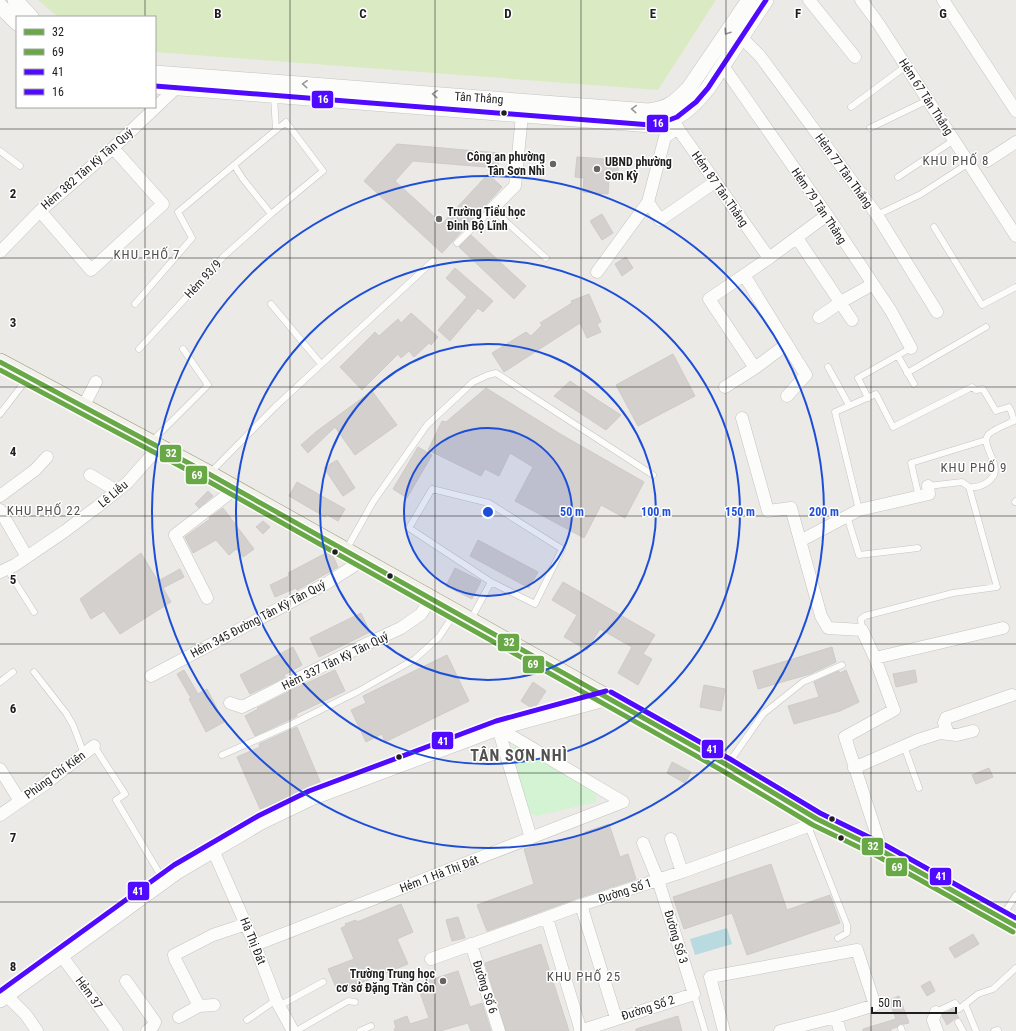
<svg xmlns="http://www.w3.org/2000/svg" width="1016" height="1031" font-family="'Roboto Condensed',sans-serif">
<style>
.grass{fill:#daebc4}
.park{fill:#d3f3d2}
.water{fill:#b9dae0}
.building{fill:#d3d0cd;stroke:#cfcbc7}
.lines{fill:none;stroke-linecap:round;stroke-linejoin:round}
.service-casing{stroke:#c5c4c2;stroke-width:7}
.minor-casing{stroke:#c5c4c2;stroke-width:13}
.tertiary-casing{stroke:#c5c4c2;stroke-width:16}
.secondary-casing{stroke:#96967e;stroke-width:18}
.service{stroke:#fcfcfb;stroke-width:6}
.minor{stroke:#fcfcfb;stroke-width:12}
.tertiary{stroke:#fcfcfb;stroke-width:15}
.secondary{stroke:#f3f2ea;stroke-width:17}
.bus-1-casing{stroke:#fff;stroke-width:8}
.bus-2-casing{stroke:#fff;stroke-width:8}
.bus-3-casing{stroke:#fff;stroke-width:8}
.bus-4-casing{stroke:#fff;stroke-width:8}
.bus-1{stroke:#69a846;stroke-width:5}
.bus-2{stroke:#69a846;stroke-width:5}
.bus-3{stroke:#4f0aff;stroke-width:5}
.bus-4{stroke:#4f0aff;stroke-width:5}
.oneway{stroke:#989898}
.grid{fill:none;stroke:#1e1e1e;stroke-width:1;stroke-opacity:0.55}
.ring{fill:none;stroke:#1d4ed8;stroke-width:2}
.bus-dot{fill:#1e1e1e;stroke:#fff;stroke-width:1.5}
.poi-dot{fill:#666564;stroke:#fff;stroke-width:1.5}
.labels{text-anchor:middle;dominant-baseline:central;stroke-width:3;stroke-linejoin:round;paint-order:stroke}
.street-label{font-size:12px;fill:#1e1e1e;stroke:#fff}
.poi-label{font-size:12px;font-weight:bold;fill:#1e1e1e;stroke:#fff;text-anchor:end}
.neighbourhood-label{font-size:13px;letter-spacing:1px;fill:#515151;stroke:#fff}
.district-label{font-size:16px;font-weight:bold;letter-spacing:1px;fill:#515151;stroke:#fff}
.grid-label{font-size:13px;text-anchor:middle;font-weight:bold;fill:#1e1e1e;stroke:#fff;stroke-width:3;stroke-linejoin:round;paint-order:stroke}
.centre{fill:#1d4ed8;stroke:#fff;stroke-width:2}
.ring-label{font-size:12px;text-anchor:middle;font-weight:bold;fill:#1d4ed8;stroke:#fff;stroke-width:3;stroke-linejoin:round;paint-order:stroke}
.line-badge{stroke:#fff;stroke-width:1.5}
.badge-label{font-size:11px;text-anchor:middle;font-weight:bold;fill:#fff}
</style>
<rect width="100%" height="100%" fill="#eceae6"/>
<!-- grass -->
<path class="grass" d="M38,0h678l-58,90 -503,-38v-35h-97z"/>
<!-- park -->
<path class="park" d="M516,744l81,50 -1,8 -59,14 -11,-4 -15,-64z"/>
<!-- water -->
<path class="water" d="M727,928l5,16 -37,11 -5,-16z"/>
<!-- building -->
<path class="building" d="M397,144l102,9 -1,15 -85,-7 -18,20 47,43 46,-50 14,13 -60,66 -78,-72z
M577,157l42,3 -2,20 -8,-1 -1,15 -25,-2 1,-14 -9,-1z
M602,214l11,19 -11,7 -12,-19z
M471,235l55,51 -12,13 -55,-52z
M626,257l7,11 -11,8 -7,-12z
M455,268l38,33 -10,11 -5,-4 -28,33 -12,-11 29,-33 -21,-19z
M589,294l12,28 -4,2 4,8 -14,6 -7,-15 -76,49 -12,-19 34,-21 5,4 11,-11 -2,-2 32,-20 -1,-2z
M411,313l27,24 -7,8 -2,-2 -15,14 -5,-6 -8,7 -3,-4 -36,36 -22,-23 35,-35 4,4 19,-17 3,4z
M673,354l22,42 -57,30 -22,-41z
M570,381l26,18 25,16 -15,15 -52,-34z
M486,388l76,47 82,47 -19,36 -24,-13 -17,33 -69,-37 18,-34 -23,-14 -11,23 -14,-7 -4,7 -53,-26 14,-29 4,1z
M372,391l25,34 -42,30 -20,-28 -27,26 -7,-8 16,-14z
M418,447l14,8 -25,43 -14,-9z
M337,460l18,28 -12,8 -19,-28z
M297,482l48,27 -7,12 -12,-7 -1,3 -36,-21z
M208,491l5,5 -14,12 -4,-4z
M223,508l31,41 -11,8 -7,-8 -7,6 -13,-15 -23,13 -8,-16 25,-18 -1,-1z
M263,521l7,6 -7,7 -7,-7z
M478,540l60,32 -9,16 -59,-32z
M328,552l4,2 6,13 -41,23 -1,-2 -21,9 -5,-12 19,-9 -1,-3z
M141,553l17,28 22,-12 4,8 -21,11 8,14 -51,32 -16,-23 -13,8 -11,-20z
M455,568l26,13 -9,18 -26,-13z
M563,582l92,53 -12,19 9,5 -14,26 -20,-12 14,-26 -32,-18 -13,21 -23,-13 13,-22 -25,-15z
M361,613l9,19 -51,25 -9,-19z
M293,647l9,18 -18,10 1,2 -35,17 -10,-19z
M832,647l4,15 -26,12 -52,15 -5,-18z
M447,655l22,46 -84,41 -3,-8 -16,8 -15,-32 15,-7 -3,-7z
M184,670l14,24 9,-5 17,33 -18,10 -17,-33 2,-1 -14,-24z
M335,670l10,21 -49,23 1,2 -4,2 -38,18 -10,-20 13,-7 -1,-1 35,-18z
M846,670l13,32 -19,9 -46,13 -6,-18 31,-9 -5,-15 25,-11 1,2z
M915,670l2,12 -21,5 -3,-13z
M533,682l13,9 -12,18h-1l-12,-8z
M704,685l21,4 -4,22 -21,-4z
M297,727l24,57 -61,25 -23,-52 23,-10 -1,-3z
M672,762l19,10 -6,11 -18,-10z
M989,768l4,9 -17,7 -4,-9z
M609,824l11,33 8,-3 8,25 -58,19 -91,33 -10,-26 57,-21 -10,-35 62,-15 -1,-2z
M771,864l16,46 43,-15 10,28 -93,32 -15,-42 -48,16 -11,-32z
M401,904l12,28 -16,7 11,25 -70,28 -10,-23 26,-10 -13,-31 5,-2 -1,-2 11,-4 1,2z
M458,917l7,21 -13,3 -6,-21z
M973,934l6,10 -24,14 -6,-10z
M541,944l28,87h-63l-21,-68z
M458,971l12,36 12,-4 9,28h-20l-3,-8 -28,8h-45l-1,-2 2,-1 -2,-7 13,-5 3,8 19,-6 -12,-34z
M930,981l5,10 -8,5 -6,-10z
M899,996l10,27 -5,1h-5l-2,3 -6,2v2h-28v-2l33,-10 -7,-19z
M953,1009l6,9h-3l-9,7 -5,-9 1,-2z
M678,1016l4,15h-46v-2z"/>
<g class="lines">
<defs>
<path id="service" d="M851,107l55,-41
M870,128l58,-28
M0,151l20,15
M898,177l56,-37
M271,214l-28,-35 -9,-14 42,-35 -2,-34
M877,215l44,-21 48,-31
M934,227l48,78 34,-18
M457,243l35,-34 54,49
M135,304l57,-66 -14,-26 56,-47
M271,304l50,60
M139,349l85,-93 47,-42 52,-43 -37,-49 -10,8
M898,356l16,28
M828,367l21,38
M907,373l79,-46
M868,398l-10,-20 53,-30
M0,414l27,-35
M152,441l56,-56 -25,-36
M210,473l65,-66 158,-146
M928,486l34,-4 7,5
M969,487c11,1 19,-3 25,-12 5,-13 -13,-30 -6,-40 4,-5 19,-11 26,-14l-3,-10
M919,497l-8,-34 75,-23
M1015,502l1,-1
M859,510l-24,-98 41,-18 17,33 79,-40 4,3 7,-1 13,22 13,-4 2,4
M847,516l12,39 59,-7
M346,550l27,-48 54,-77 46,-43 15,-7 8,-2 157,102
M7,569l27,43
M471,619l20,-37 44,22 27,-55 -73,-46 -57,-14 -23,39 82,54
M862,630l-1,-11 4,-3 88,-23 44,-6 -28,-100
M34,672l32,41 7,12 11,29
M0,682l13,-10
M94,746l31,48 -9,6 48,81
M904,746l15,42
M222,755l68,-30 67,-33 58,-33 24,-22 16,-24
M728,764l35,-50 40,-32 39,-17
M808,826l39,99v8l-9,5
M1002,917l14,-22
M694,994l11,37
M965,1004l11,27
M279,1006l44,-24
M936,1012l19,-9 4,6 19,-15 15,-5 23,-21
M247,1020l29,-20
M958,1022l5,9
M901,1028l1,3
M296,1031l52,-30 7,1
M360,1031l11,-5
M994,1031l4,-1"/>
<path id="minor" d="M809,0l46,57
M861,0l17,23 138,213
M943,0l73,111
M741,37l19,19 117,159 60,97
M723,66l104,149 64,96 20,37
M674,123l95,135
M987,161l29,-19
M648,202l12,18 55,-38
M492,209l23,-23 7,-71
M40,211l51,59 72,-66 -50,-56
M797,238l55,82
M0,252l40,-41 73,-63 63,-60
M597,272l51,-70 17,-65 13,-9
M744,275l62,100 -19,21
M819,317l22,-15 32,-18
M755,368l-46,-69 60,-41 58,-43
M725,387l30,-19 32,-24
M83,407l13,-25
M742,418l26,93 23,-3 30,108 7,12 34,2 13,28 19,52 -49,27 37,114
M90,475l27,16
M0,496l35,-26 12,-13
M0,510l27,47
M800,541l59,-31 70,-16 -1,-8
M0,572l15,-7 50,-34 32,-24 30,-24 32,-36
M207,598l-32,-63 60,-46
M875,658l128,-30
M151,676l176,-93 36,-23
M230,703l12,4 116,-59 43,-20 20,-14 10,-16
M498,728l125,74
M498,728l33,110
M948,733l-4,-10 2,-5 66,-23
M854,768l64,-28 22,-7 17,2 16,-4
M0,769l20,32
M0,815l45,-31 49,-38
M671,839l11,33
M213,850l42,95 21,55 17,31
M581,905l35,113
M547,918l34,113
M471,944l28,87
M255,945l368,-143
M61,955l56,76
M431,959l150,-54 101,-33 126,-46 9,-7
M126,981l29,41 -2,4 -6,5
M6,995l20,20 11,16
M199,1006l15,-1
M936,1012l-3,8 4,11
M179,1017l20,-11 -24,-47 -1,-4 39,-20 33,-11
M836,1017l4,14
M580,1031l114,-37 -36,-114 -15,-37
M724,1031l-14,-54 147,-27 18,55 -39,12 -56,14"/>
<path id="tertiary" d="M15,0l16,17
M0,6l17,17
M155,73l494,38c21,-3 26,-9 40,-23l60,-88
M155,86l496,39c27,-4 41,-17 57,-37l58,-88
M0,1000l178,-129 83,-49 50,-24 187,-70 110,-30"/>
<path id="secondary" d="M0,362l209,112 518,291 90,54 65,32 134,75"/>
</defs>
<!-- service casing -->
<use href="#service" class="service-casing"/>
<!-- minor casing -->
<use href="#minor" class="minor-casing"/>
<!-- tertiary casing -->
<use href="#tertiary" class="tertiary-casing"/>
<!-- secondary casing -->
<use href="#secondary" class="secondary-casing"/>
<!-- service -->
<use href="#service" class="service"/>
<!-- minor -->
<use href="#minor" class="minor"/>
<!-- tertiary -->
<use href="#tertiary" class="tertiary"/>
<!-- secondary -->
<use href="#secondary" class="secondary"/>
<defs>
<path id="bus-1" d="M0,362l209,112 518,291 90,54 65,32 134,75"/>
<path id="bus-2" d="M0,370l206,110 517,291 90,54 66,32 134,75"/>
<path id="bus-3" d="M611,692l119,67 90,54 65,32 131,73
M0,991l174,-126 84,-49 51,-25 187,-70 110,-30"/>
<path id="bus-4" d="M155,86l496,39 10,-2 16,-6 19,-15 12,-14 58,-88"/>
</defs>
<!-- bus-1 casing -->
<use href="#bus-1" class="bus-1-casing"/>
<!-- bus-2 casing -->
<use href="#bus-2" class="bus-2-casing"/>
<!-- bus-3 casing -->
<use href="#bus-3" class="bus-3-casing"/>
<!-- bus-4 casing -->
<use href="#bus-4" class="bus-4-casing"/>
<!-- bus-1 -->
<use href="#bus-1" class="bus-1"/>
<!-- bus-2 -->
<use href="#bus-2" class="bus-2"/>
<!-- bus-3 -->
<use href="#bus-3" class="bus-3"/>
<!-- bus-4 -->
<use href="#bus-4" class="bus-4"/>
</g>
<!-- one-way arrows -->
<defs><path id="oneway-chevron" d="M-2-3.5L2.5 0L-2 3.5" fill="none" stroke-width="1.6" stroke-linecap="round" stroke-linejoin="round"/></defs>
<g class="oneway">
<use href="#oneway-chevron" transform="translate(727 32) rotate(124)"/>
<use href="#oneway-chevron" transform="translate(305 84) rotate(-176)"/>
<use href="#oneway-chevron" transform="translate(435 94) rotate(-176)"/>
<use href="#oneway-chevron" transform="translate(634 109) rotate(-176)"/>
</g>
<!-- grid -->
<path class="grid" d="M145,0v17M290,0v1031M435,0v1031M581,0v1031M726,0v1031M871,0v1031M145,107v924M0,129h1016M0,258h1016M0,387h1016M0,516h1016M0,644h1016M0,773h1016M0,902h1016"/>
<!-- distance rings -->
<circle cx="488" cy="512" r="84" fill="#1d4ed8" fill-opacity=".12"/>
<g class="ring">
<circle cx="488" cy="512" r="84"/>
<circle cx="488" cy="512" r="168"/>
<circle cx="488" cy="512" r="252"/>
<circle cx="488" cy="512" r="336"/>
</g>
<!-- markers -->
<g class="bus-dot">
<circle cx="504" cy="113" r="3.5"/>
<circle cx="335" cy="552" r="3.5"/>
<circle cx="390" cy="576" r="3.5"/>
<circle cx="399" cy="757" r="3.5"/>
<circle cx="832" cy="819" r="3.5"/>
<circle cx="841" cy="838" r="3.5"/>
</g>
<g class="poi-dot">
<circle cx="553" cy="164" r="4"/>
<circle cx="597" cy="169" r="4"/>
<circle cx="439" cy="219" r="4"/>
<circle cx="443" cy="981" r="4"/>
</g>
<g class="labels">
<!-- street labels -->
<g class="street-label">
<text transform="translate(926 97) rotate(57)">Hẻm 67 Tân Thắng</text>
<text transform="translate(479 98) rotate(4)">Tân Thắng</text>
<text transform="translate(87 169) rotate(-41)">Hẻm 382 Tân Kỳ Tân Quý</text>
<text transform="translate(844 171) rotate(54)">Hẻm 77 Tân Thắng</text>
<text transform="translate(720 189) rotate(55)">Hẻm 87 Tân Thắng</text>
<text transform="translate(819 206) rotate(56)">Hẻm 79 Tân Thắng</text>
<text transform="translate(203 279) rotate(-47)">Hẻm 93/9</text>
<text transform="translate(113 494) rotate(-40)">Lê Liễu</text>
<text transform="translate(258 619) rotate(-28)">Hẻm 345 Đường Tân Kỳ Tân Quý</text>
<text transform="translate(335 661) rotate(-26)">Hẻm 337 Tân Kỳ Tân Quý</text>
<text transform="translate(55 775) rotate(-36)">Phùng Chí Kiên</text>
<text transform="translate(439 874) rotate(-21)">Hẻm 1 Hà Thị Đát</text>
<text transform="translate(625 891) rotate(-18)">Đường Số 1</text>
<text transform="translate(676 937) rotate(73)">Đường Số 3</text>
<text transform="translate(253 941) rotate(68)">Hà Thị Đát</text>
<text transform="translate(485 987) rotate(72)">Đường Số 6</text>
<text transform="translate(89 993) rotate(54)">Hẻm 37</text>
<text transform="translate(648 1008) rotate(-18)">Đường Số 2</text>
</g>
<!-- poi labels -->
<g class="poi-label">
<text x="545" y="157">Công an phường<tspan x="545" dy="14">Tân Sơn Nhì</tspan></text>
<text x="605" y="162" text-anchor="start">UBND phường<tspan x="605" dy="14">Sơn Kỳ</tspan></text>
<text x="447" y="212" text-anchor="start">Trường Tiểu học<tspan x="447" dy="14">Đinh Bộ Lĩnh</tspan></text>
<text x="435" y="974">Trường Trung học<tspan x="435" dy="14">cơ sở Đặng Trần Côn</tspan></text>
</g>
<!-- neighbourhood labels -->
<g class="neighbourhood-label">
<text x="956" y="160">KHU PHỐ 8</text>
<text x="147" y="254">KHU PHỐ 7</text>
<text x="974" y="467">KHU PHỐ 9</text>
<text x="44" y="510">KHU PHỐ 22</text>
<text x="584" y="976">KHU PHỐ 25</text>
</g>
<!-- district labels -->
<g class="district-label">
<text x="519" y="755">TÂN SƠN NHÌ</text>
</g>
</g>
<g class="grid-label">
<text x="218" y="18">B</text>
<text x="363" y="18">C</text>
<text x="508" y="18">D</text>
<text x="653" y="18">E</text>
<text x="798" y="18">F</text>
<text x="943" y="18">G</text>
<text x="13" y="198">2</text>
<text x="13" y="327">3</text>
<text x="13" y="456">4</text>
<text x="13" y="584">5</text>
<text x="13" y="713">6</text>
<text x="13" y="842">7</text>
<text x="13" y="971">8</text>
</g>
<circle cx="488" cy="512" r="6" class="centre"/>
<g class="ring-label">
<text x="572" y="516">50 m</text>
<text x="656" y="516">100 m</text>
<text x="740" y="516">150 m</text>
<text x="824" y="516">200 m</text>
</g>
<g class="line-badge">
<rect x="311" y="90" width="23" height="19" rx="4" fill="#4f0aff"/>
<rect x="646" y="114" width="23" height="19" rx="4" fill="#4f0aff"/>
<rect x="159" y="444" width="23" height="19" rx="4" fill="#69a846"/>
<rect x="185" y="465" width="23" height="20" rx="4" fill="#69a846"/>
<rect x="497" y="633" width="23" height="19" rx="4" fill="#69a846"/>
<rect x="522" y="655" width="23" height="19" rx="4" fill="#69a846"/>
<rect x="431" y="731" width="23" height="19" rx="4" fill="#4f0aff"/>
<rect x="701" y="739" width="23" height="20" rx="4" fill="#4f0aff"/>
<rect x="861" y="837" width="23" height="19" rx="4" fill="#69a846"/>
<rect x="885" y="857" width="23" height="20" rx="4" fill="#69a846"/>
<rect x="929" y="867" width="23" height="19" rx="4" fill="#4f0aff"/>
<rect x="127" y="881" width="23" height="20" rx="4" fill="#4f0aff"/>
</g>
<g class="badge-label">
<text x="323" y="103">16</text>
<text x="658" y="127">16</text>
<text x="171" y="457">32</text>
<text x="197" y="479">69</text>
<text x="509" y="646">32</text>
<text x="533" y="668">69</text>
<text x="443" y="745">41</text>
<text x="712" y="753">41</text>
<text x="873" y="850">32</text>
<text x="897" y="871">69</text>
<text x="941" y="880">41</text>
<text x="138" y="895">41</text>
</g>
<!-- legend -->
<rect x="16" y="16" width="140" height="92" fill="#ffffff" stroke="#a5a5a5"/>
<rect x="24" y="29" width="20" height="6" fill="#69a846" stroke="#a5a5a5"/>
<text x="52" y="36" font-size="12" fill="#1e1e1e">32</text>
<rect x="24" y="49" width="20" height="6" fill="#69a846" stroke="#a5a5a5"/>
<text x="52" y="56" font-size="12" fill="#1e1e1e">69</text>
<rect x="24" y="69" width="20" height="6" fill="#4f0aff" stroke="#a5a5a5"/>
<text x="52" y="76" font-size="12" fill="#1e1e1e">41</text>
<rect x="24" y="89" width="20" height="6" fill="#4f0aff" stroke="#a5a5a5"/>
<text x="52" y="96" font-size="12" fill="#1e1e1e">16</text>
<!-- scale -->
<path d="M872 1007v6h84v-6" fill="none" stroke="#1e1e1e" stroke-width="2"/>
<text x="878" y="1007" font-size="12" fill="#1e1e1e" stroke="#ffffff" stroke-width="3" paint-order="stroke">50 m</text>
</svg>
